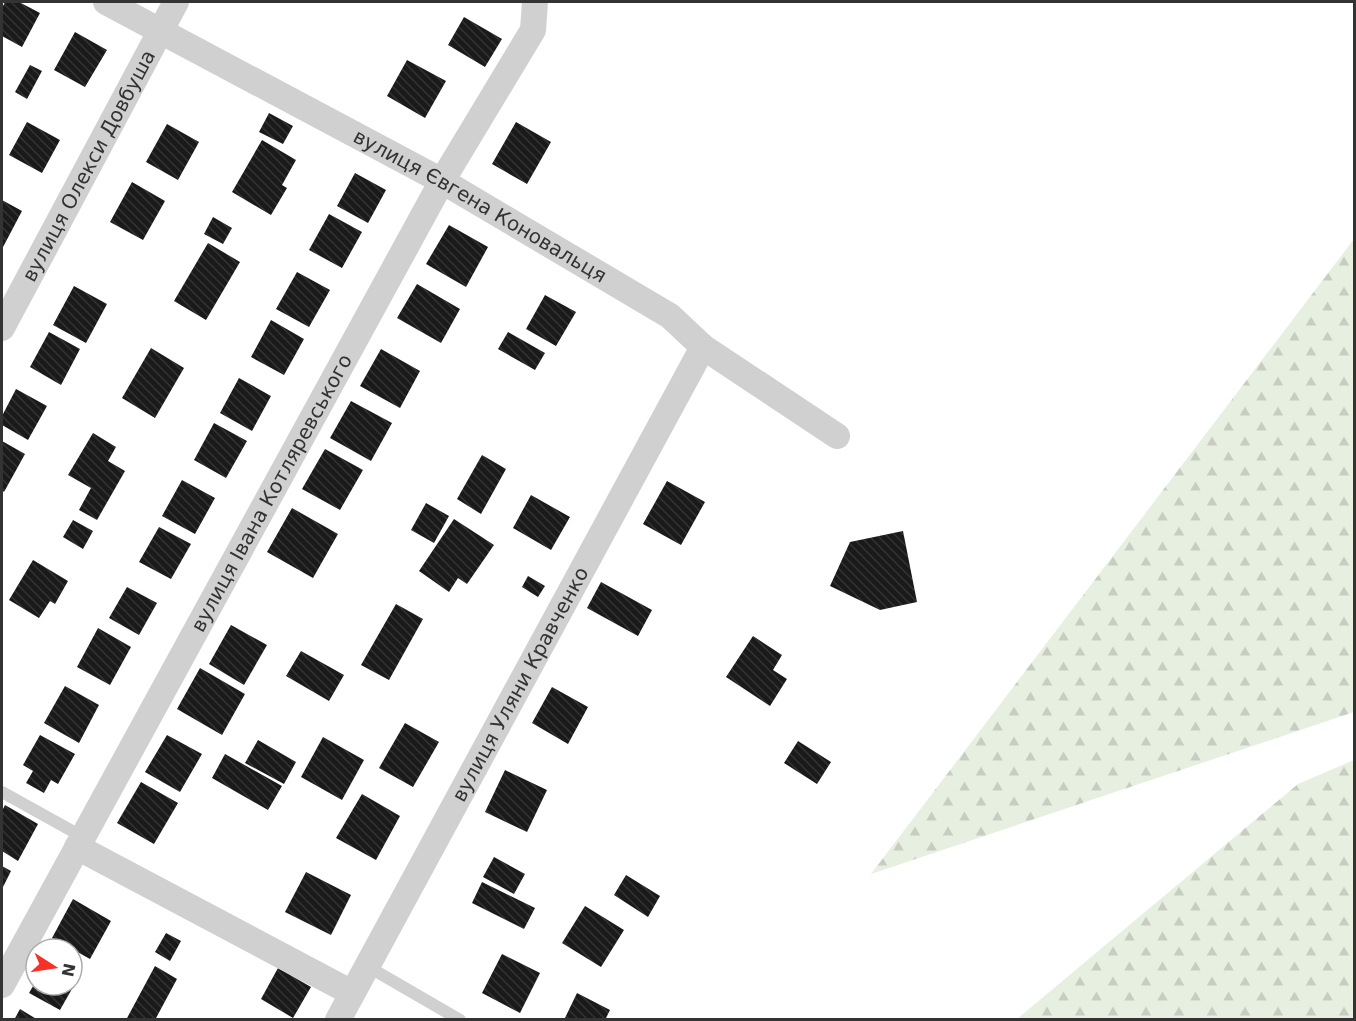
<svg xmlns="http://www.w3.org/2000/svg" width="1356" height="1021" font-family="'DejaVu Sans',sans-serif">
<style>
.forest{fill:url(#forest-firs)}
.building{fill:url(#building-back-hatch)}
.lines{fill:none;stroke-linecap:round;stroke-linejoin:round}
.lane{stroke:#d0d0d0;stroke-width:12}
.street{stroke:#d0d0d0;stroke-width:26}
.labels{text-anchor:middle;dominant-baseline:central;stroke-width:6;stroke-linejoin:round;paint-order:stroke}
.street-label{font-size:20px;fill:#333;stroke:#fff}
</style>
<defs>
<pattern id="forest-firs" width="22" height="20" patternUnits="userSpaceOnUse" patternTransform="scale(1.5)"><rect width="22" height="20" fill="#e7f0e0"/><path d="M5 1l3.5 6h-7zM16 11l3.5 6h-7z" fill="#c7cec1"/></pattern>
<pattern id="building-back-hatch" width="6" height="6" patternUnits="userSpaceOnUse" patternTransform="scale(1.5)"><rect width="6" height="6" fill="#1a1a1a"/><path d="M-1 5l2 2M0 0l6 6M5-1l2 2" fill="none" stroke="#333"/></pattern>
</defs>
<rect width="100%" height="100%" fill="#fff"/>
<!-- forest -->
<path class="forest" d="M1354,239v473l-483,162z
M1354,760v259h-337l281,-235z"/>
<!-- building -->
<path class="building" d="M5,2h14l21,11 -18,34 -20,-11v-28z
M464,17l38,22 -17,28 -37,-22z
M75,32l32,18 -22,37 -31,-17z
M407,60l39,21 -21,37 -38,-22z
M30,65l12,6 -15,28 -12,-7z
M269,113l24,13 -10,18 -24,-12z
M27,122l33,18 -18,33 -33,-18z
M516,122l35,20 -24,42 -35,-20z
M167,124l32,18 -21,38 -32,-18z
M262,140l34,20 -14,25 5,3 -16,27 -39,-23z
M355,173l31,17 -18,33 -31,-17z
M132,182l33,19 -22,39 -33,-18z
M2,200l20,11 -20,38z
M329,214l33,18 -20,36 -33,-18z
M213,217l19,11 -9,16 -19,-10z
M449,225l39,22 -22,40 -40,-23z
M208,243l32,19 -34,58 -32,-19z
M297,272l33,18 -21,37 -33,-18z
M417,284l43,25 -19,34 -44,-25z
M74,286l33,18 -21,39 -33,-18z
M545,295l31,17 -20,34 -30,-17z
M271,320l33,19 -20,36 -33,-18z
M49,332l31,17 -19,36 -31,-18z
M508,332l37,21 -10,17 -37,-21z
M151,348l33,20 -29,50 -33,-20z
M381,349l39,22 -20,37 -40,-22z
M239,378l32,18 -19,35 -32,-18z
M16,389l31,17 -19,34 -26,-15v-9z
M351,401l41,22 -21,38 -41,-23z
M214,423l33,18 -21,37 -32,-18z
M93,433l23,14 -8,14 17,10 -28,49 -18,-10 12,-22 -23,-13z
M2,441l23,13 -21,38 -2,-2z
M325,449l38,21 -23,40 -38,-21z
M482,455l24,14 -25,45 -24,-15z
M182,480l33,18 -20,36 -33,-18z
M667,481l38,21 -24,43 -38,-21z
M531,495l39,22 -19,33 -38,-22z
M426,503l23,13 -15,27 -23,-13z
M292,508l46,26 -25,44 -46,-26z
M454,519l40,26 -27,39 -9,-6 -9,14 -30,-21z
M73,520l20,11 -10,18 -20,-12z
M159,527l32,17 -20,35 -32,-17z
M903,531l14,71 -37,8 -50,-24 20,-44z
M33,560l35,21 -13,23 -5,-3 -11,17 -30,-18z
M528,576l17,10 -7,11 -16,-10z
M601,582l51,28 -14,26 -51,-28z
M127,587l30,16 -18,32 -30,-17z
M396,604l27,15 -34,61 -28,-15z
M231,625l36,20 -23,40 -35,-21z
M98,628l33,19 -21,38 -33,-18z
M753,636l29,19 -9,15 14,9 -17,27 -44,-29z
M301,651l43,24 -15,26 -43,-25z
M200,668l45,26 -23,41 -45,-26z
M65,686l34,19 -20,38 -35,-20z
M552,687l36,20 -20,37 -36,-21z
M405,723l34,19 -26,45 -34,-19z
M40,735l35,19 -17,30 -7,-4 -7,13 -18,-10 7,-12 -10,-6z
M167,735l35,19 -22,38 -35,-20z
M323,737l41,23 -22,40 -41,-23z
M258,740l38,22 -12,22 -39,-21z
M798,741l33,21 -14,22 -33,-21z
M225,754l57,32 -14,24 -56,-32z
M505,770l42,20 -20,42 -42,-20z
M141,782l37,21 -24,41 -37,-21z
M362,794l38,22 -24,44 -40,-22z
M5,805l33,19 -20,37 -16,-10v-40z
M494,857l31,17 -11,20 -31,-17z
M2,866l9,5 -9,18z
M306,872l45,23 -20,40 -46,-23z
M626,875l34,21 -12,21 -34,-22z
M482,882l53,26 -11,21 -52,-26z
M73,899l38,22 -21,38 -38,-21z
M585,906l39,24 -23,37 -39,-24z
M166,933l15,8 -11,20 -15,-9z
M502,954l38,19 -20,40 -38,-20z
M155,966l22,13 -22,41h-29z
M72,967l9,6 -21,37 -31,-17 7,-12v4h36z
M278,968l33,19 -18,31 -32,-19z
M577,993l33,17 -5,10h-41z
M20,1009l18,11h-24z"/>
<g class="lines">
<!-- lane -->
<path class="lane" d="M2,792l81,45
M367,966l93,54"/>
<!-- street -->
<g class="street">
<path id="s1" d="M106,2l336,179 228,135 33,31 134,89"/>
<path id="s2" d="M2,328l174,-326"/>
<path d="M77,847l275,146"/>
<path id="s3" d="M2,985l440,-804 91,-151 2,-28"/>
<path id="s4" d="M338,1020l365,-673"/>
</g>
</g>
<g class="labels">
<!-- street labels -->
<g class="street-label">
<text stroke="none"><textPath href="#s2" startOffset="184">вулиця Олекси Довбуша</textPath></text>
<text stroke="none"><textPath href="#s1" startOffset="426">вулиця Євгена Коновальця</textPath></text>
<text stroke="none"><textPath href="#s3" startOffset="561">вулиця Івана Котляревського</textPath></text>
<text stroke="none"><textPath href="#s4" startOffset="382">вулиця Уляни Кравченко</textPath></text>
</g>
</g>
<!-- border -->
<rect width="1356" height="1021" fill="none" stroke="#333333" stroke-width="6"/>
<!-- north arrow -->
<g transform="translate(54 967) rotate(102)"><circle r="28" fill="#ffffff" stroke="#adadad" stroke-width="1.5"/>
<path d="M0-4.5L10 22L0 15L-10 22Z" fill="#f73128"/>
<text y="-9" font-size="16" font-weight="bold" text-anchor="middle" fill="#333333">N</text>
</g>
</svg>
